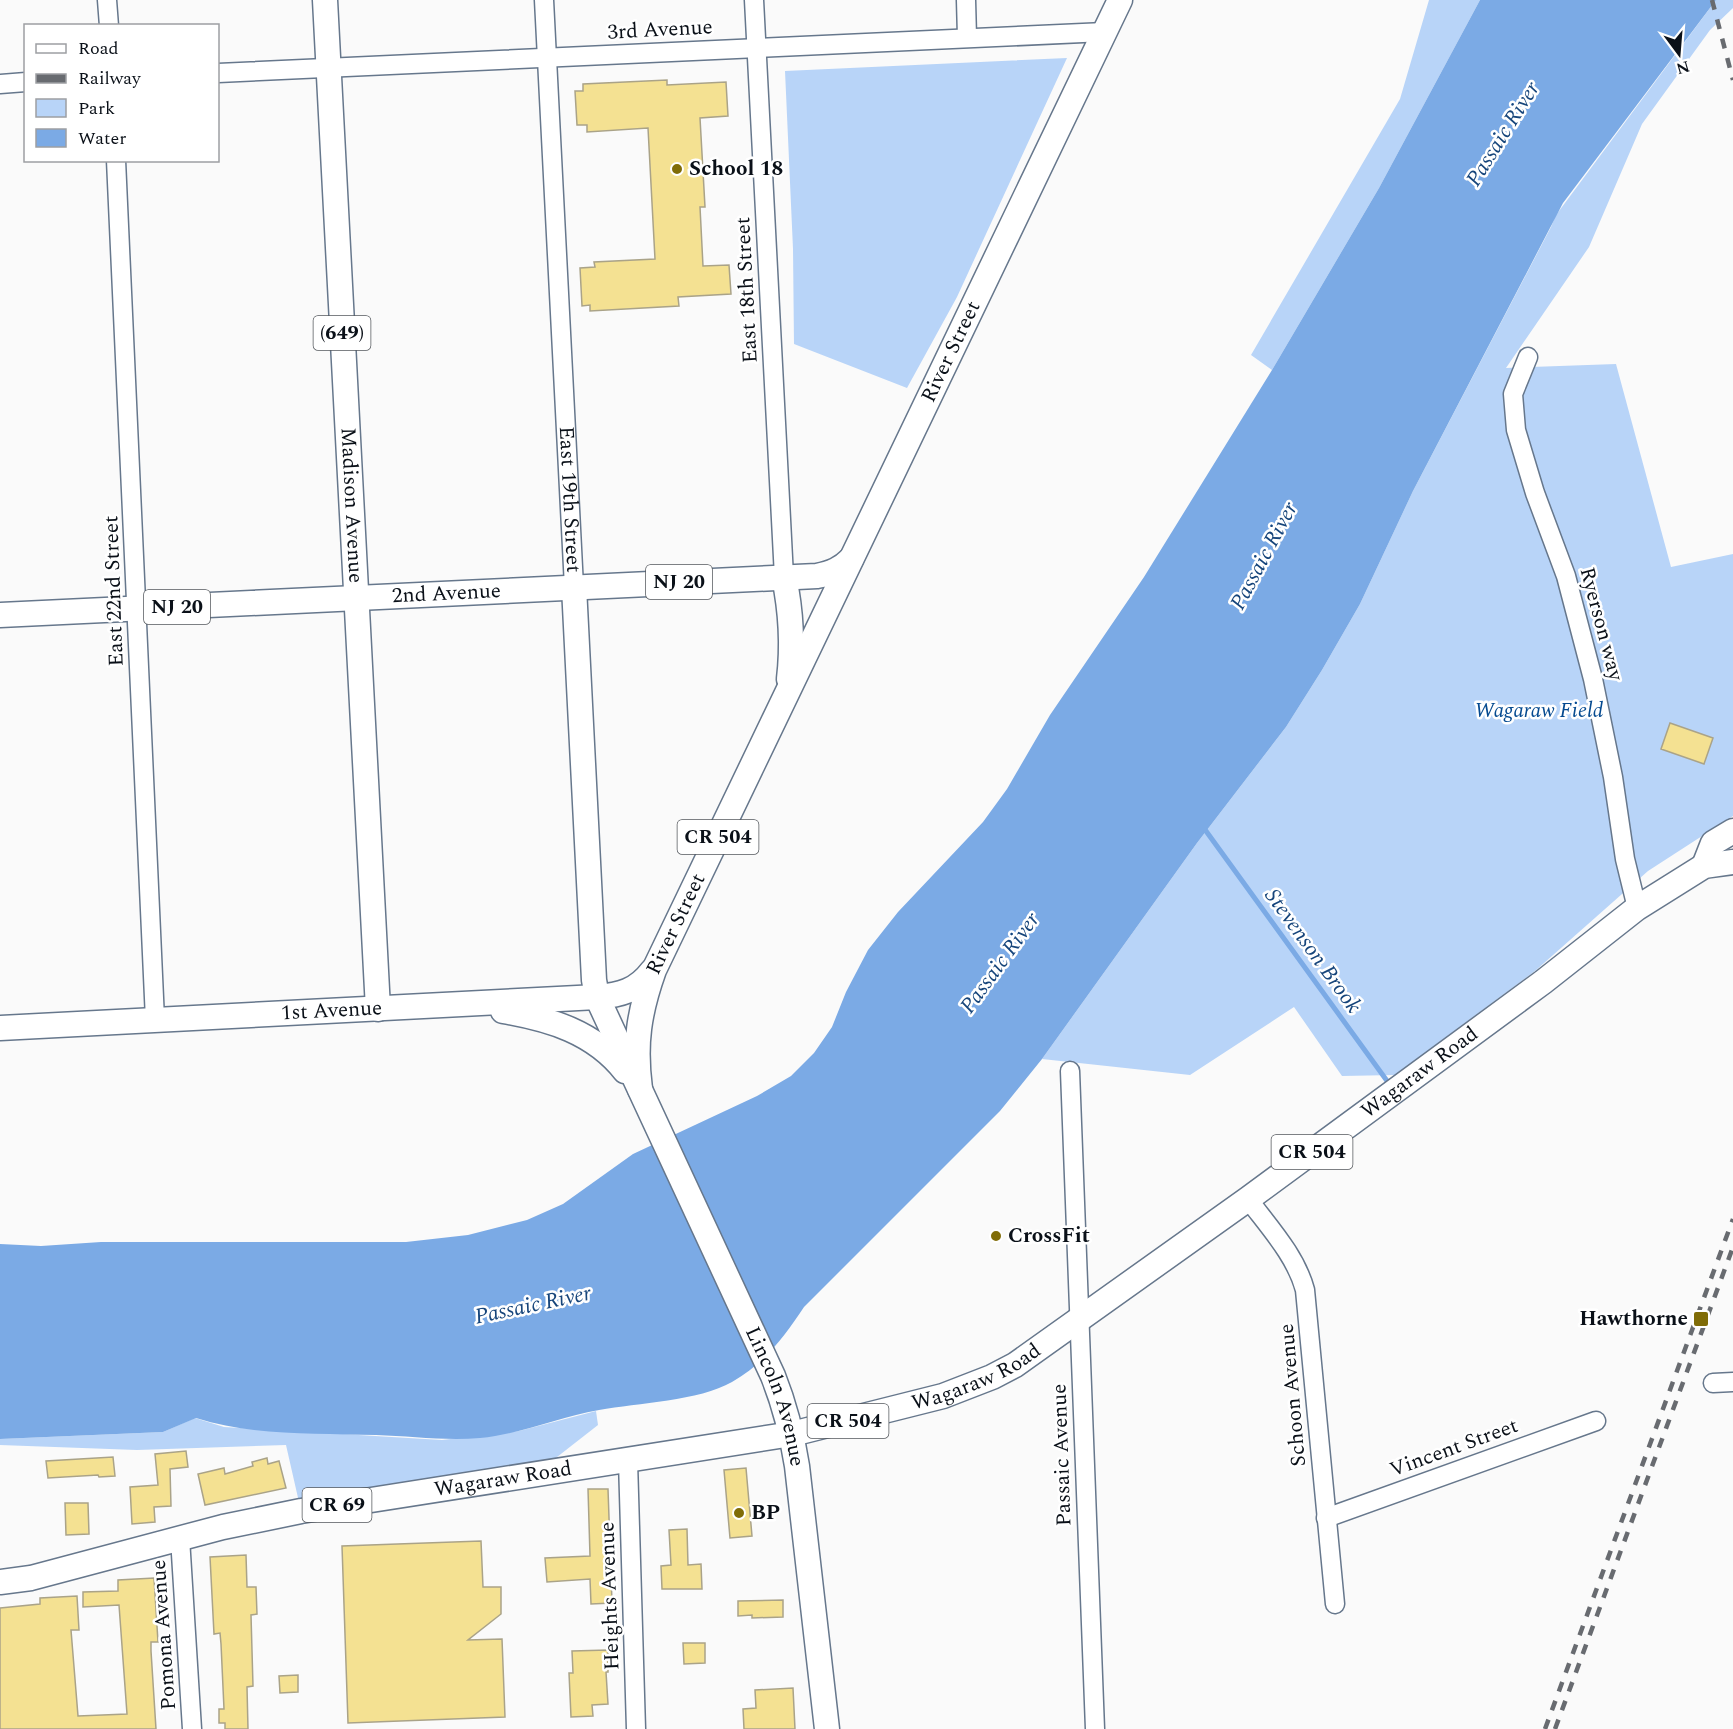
<svg xmlns="http://www.w3.org/2000/svg" width="1733" height="1729" font-family="Spectral,serif">
<style>
.green{fill:#b8d4f8}
.water{fill:#7baae5}
.lines{fill:none;stroke-linecap:round;stroke-linejoin:round}
.stream{stroke:#7baae5;stroke-width:5}
.building{fill:#f4e192;stroke:#aaa388;stroke-width:1.5}
.minor-casing{stroke:#66778c;stroke-width:21}
.major-casing{stroke:#66778c;stroke-width:27}
.minor{stroke:#fff;stroke-width:18}
.major{stroke:#fff;stroke-width:24}
.rail{stroke:#686b70;stroke-width:4.5;stroke-dasharray:10 10;stroke-linecap:butt}
.poi-dot{fill:#806c07;stroke:#fff;stroke-width:2}
.labels{text-anchor:middle;dominant-baseline:central;stroke-width:5;stroke-linejoin:round;paint-order:stroke}
.shield{fill:#fff;stroke:#54585d;stroke-width:1.5}
.shield-label{font-size:20px;font-weight:bold;fill:#0a1018}
.street-label{font-size:21px;fill:#0a1018;stroke:#fff}
.poi-label{font-size:21px;font-weight:bold;fill:#0a1018;stroke:#fff;text-anchor:start}
.park-label{font-size:21px;font-style:italic;fill:#054a90;stroke:#fff}
.water-label{font-size:22px;font-style:italic;fill:#16457b;stroke:#fff}
</style>
<rect width="100%" height="100%" fill="#fafafa"/>
<!-- green -->
<path class="green" d="M1429,0h51l-101,188 -107,182 -21,-15 149,-256z
M1716,0h17v8l-23,22 -68,94 -53,123 -83,121 110,-4 55,203 62,-13v262l-85,55 -113,100 -140,104 -53,1 -48,-69 -104,68 -148,-16 155,-216 89,-116 36,-57 38,-66 53,-113 138,-264 5,-12z
M1067,58l-110,239 -50,91 -113,-44 -1,-95 -8,-178z
M596,1411l2,14 -64,50 -233,36 -15,-66 -149,5 -137,-5v-6l163,-7 32,-14 29,9 218,13 77,-9z"/>
<!-- water -->
<path class="water" d="M1480,0h236l-153,203 -150,288 -53,113 -38,66 -36,57 -89,116 -155,216 -42,52 -196,196c-20,30 -40,57 -72,75 -33,19 -94,21 -133,28 -40,7 -78,24 -119,28 -35,3 -70,-2 -104,-3 -61,-2 -123,1 -180,-17l-33,14 -163,7v-195l41,2 60,-4h305l62,-7 59,-15 36,-16 70,-50 124,-58 34,-20 23,-23 18,-26 14,-35 22,-42 30,-38 85,-90 24,-33 43,-74 94,-138 128,-207 107,-182z"/>
<g class="lines">
<!-- stream -->
<path class="stream" d="M1206,831l184,254"/>
</g>
<!-- building -->
<path class="building" d="M667,80v5l59,-3 2,34 -28,2 5,89h-5l3,59 26,-1 2,29 -53,3 1,9 -89,5v-6l-8,1 -2,-38 15,-1 -1,-5 61,-3 -7,-131 -61,4v-7h-10l-2,-34h8v-7z
M1670,723l43,15 -9,26 -43,-15z
M186,1451l2,16 -18,2 1,37 -17,1 1,15 -23,2 -2,-37 28,-2 -3,-31z
M113,1457l2,19 -16,1 -1,-2 -50,3 -2,-17z
M267,1458l1,6 11,-3 7,27 -81,17 -7,-31 26,-6 1,6 28,-8 -1,-4z
M746,1468l6,68 -22,2 -6,-68z
M588,1489h20l4,114 -21,1 -1,-25 -43,3 -2,-24 45,-2z
M65,1503h23l1,31 -23,1z
M687,1529l1,36 13,-1 1,25h-40l-1,-23 10,-1 -2,-35z
M481,1541l2,46h18v27l-33,26 34,-1 3,78 -157,6 -6,-177z
M246,1555l1,32h9l1,27 -6,1 2,71 -6,1 1,42h-23v-6h-6v-14h5l-3,-65 -1,-11 -6,1 -4,-77z
M154,1578l4,64h-7v9l5,78h-156v-121l40,-4v-6l37,-2 2,34h-8l7,86 49,-2 -8,-109 -36,2v-15l35,-1v-11z
M783,1600v17l-31,1v-3l-14,1v-15z
M683,1643h22v20l-21,1z
M608,1650v22h-2l2,32 -16,1 1,11 -22,1 -2,-44h4l-1,-22z
M298,1675v17l-18,1 -1,-17z
M793,1688l2,41h-51l-1,-20 13,-1 -1,-18z"/>
<g class="lines">
<defs>
<g id="minor">
<path d="M107,0l2,26"/>
<path id="s1" d="M544,0l30,587"/>
<path d="M754,0l30,577"/>
<path d="M966,0l1,37"/>
<path d="M218,73l887,-41"/>
<path d="M0,84l26,-2"/>
<path d="M116,160l39,860"/>
<path d="M1528,357l-15,37 3,36 19,63 31,83 27,103 20,98 12,82 12,49"/>
<path d="M1070,1071l25,658"/>
<path d="M1248,1199c21,28 48,57 57,91l30,314"/>
<path d="M1713,1383l20,-1"/>
<path d="M628,1461l8,268"/>
<path d="M1326,1518l270,-97"/>
<path d="M180,1538l12,191"/>
</g>
<g id="major">
<path id="s2" d="M325,0l53,1009"/>
<path d="M784,577c7,34 9,68 5,102"/>
<path id="s3" d="M574,587l20,393 3,17 176,379c12,30 19,58 24,90l30,263"/>
<path id="s4" d="M0,615l817,-39c15,-3 24,-7 34,-17"/>
<path d="M1704,866l9,-23 20,-12"/>
<path d="M503,1011c47,8 91,21 122,60"/>
<path id="s5" d="M0,1028l597,-31c23,-2 40,-6 55,-26"/>
<path id="s6" d="M640,1089c-6,-45 -1,-77 14,-119l466,-970"/>
<path id="s7" d="M0,1582l31,-4 192,-51 78,-16 491,-77 151,-38 49,-19 23,-12 233,-166 295,-217 94,-74 67,-42 29,-4"/>
</g>
</defs>
<!-- minor casing -->
<use href="#minor" class="minor-casing"/>
<!-- major casing -->
<use href="#major" class="major-casing"/>
<!-- minor -->
<use href="#minor" class="minor"/>
<!-- major -->
<use href="#major" class="major"/>
<!-- rail -->
<path class="rail" d="M1712,0l21,80
M1545,1729l188,-510
M1555,1729l178,-482"/>
</g>
<!-- markers -->
<g class="poi-dot">
<circle cx="677" cy="169" r="6"/>
<circle cx="996" cy="1236" r="6"/>
<rect x="1693" y="1311" width="16" height="16" rx="3"/>
<circle cx="739" cy="1513" r="6"/>
</g>
<g class="labels">
<!-- shield labels -->
<g class="shield">
<rect x="313.5" y="316" width="57" height="34" rx="4.5"/>
<rect x="646" y="565" width="66" height="34" rx="4.5"/>
<rect x="144" y="590" width="66" height="34" rx="4.5"/>
<rect x="677.5" y="820" width="81" height="34" rx="4.5"/>
<rect x="1271.5" y="1135" width="81" height="34" rx="4.5"/>
<rect x="807.5" y="1404" width="81" height="34" rx="4.5"/>
<rect x="302.5" y="1488" width="69" height="34" rx="4.5"/>
</g>
<g class="shield-label">
<text x="342" y="333">(649)</text>
<text x="679" y="582">NJ 20</text>
<text x="177" y="607">NJ 20</text>
<text x="718" y="837">CR 504</text>
<text x="1312" y="1152">CR 504</text>
<text x="848" y="1421">CR 504</text>
<text x="337" y="1505">CR 69</text>
</g>
<!-- street labels -->
<g class="street-label">
<text transform="translate(660 30) rotate(-3)">3rd Avenue</text>
<text transform="translate(747 290) rotate(-93)">East 18th Street</text>
<text stroke="none"><textPath href="#s6" startOffset="807">River Street</textPath></text>
<text stroke="none"><textPath href="#s1" startOffset="500">East 19th Street</textPath></text>
<text stroke="none"><textPath href="#s2" startOffset="506">Madison Avenue</textPath></text>
<text transform="translate(114 591) rotate(-92)">East 22nd Street</text>
<text stroke="none"><textPath href="#s4" startOffset="447">2nd Avenue</textPath></text>
<text transform="translate(1601 624) rotate(75)">Ryerson way</text>
<text stroke="none"><textPath href="#s6" startOffset="172">River Street</textPath></text>
<text stroke="none"><textPath href="#s5" startOffset="332">1st Avenue</textPath></text>
<text stroke="none"><textPath href="#s7" startOffset="1540">Wagaraw Road</textPath></text>
<text stroke="none"><textPath href="#s7" startOffset="1000">Wagaraw Road</textPath></text>
<text transform="translate(1293 1395) rotate(-95)">Schoon Avenue</text>
<text stroke="none"><textPath href="#s3" startOffset="849">Lincoln Avenue</textPath></text>
<text transform="translate(1454 1448) rotate(-20)">Vincent Street</text>
<text transform="translate(1062 1455) rotate(-92)">Passaic Avenue</text>
<text stroke="none"><textPath href="#s7" startOffset="514">Wagaraw Road</textPath></text>
<text transform="translate(610 1596) rotate(-92)">Heights Avenue</text>
<text transform="translate(164 1635) rotate(-94)">Pomona Avenue</text>
</g>
<!-- poi labels -->
<g class="poi-label">
<text x="689" y="169">School 18</text>
<text x="1008" y="1236">CrossFit</text>
<text x="1688" y="1319" text-anchor="end">Hawthorne</text>
<text x="751" y="1513">BP</text>
</g>
<!-- park labels -->
<g class="park-label">
<text x="1539" y="711">Wagaraw Field</text>
</g>
<!-- water labels -->
<g class="water-label">
<text transform="translate(1503 134) rotate(-58)">Passaic River</text>
<text transform="translate(1264 556) rotate(-62)">Passaic River</text>
<text transform="translate(1313 951) rotate(54)">Stevenson Brook</text>
<text transform="translate(1000 963) rotate(-54)">Passaic River</text>
<text transform="translate(533 1305) rotate(-12)">Passaic River</text>
</g>
</g>
<!-- legend -->
<rect x="24" y="24" width="195" height="138" fill="#ffffff" stroke="#9d9fa3" stroke-width="1.5"/>
<rect x="36" y="44" width="30" height="9" fill="#ffffff" stroke="#9d9fa3" stroke-width="1.5"/>
<text x="78" y="54" font-size="18" fill="#0a1018">Road</text>
<rect x="36" y="74" width="30" height="9" fill="#686b70" stroke="#9d9fa3" stroke-width="1.5"/>
<text x="78" y="84" font-size="18" fill="#0a1018">Railway</text>
<rect x="36" y="99" width="30" height="18" fill="#b8d4f8" stroke="#9d9fa3" stroke-width="1.5"/>
<text x="78" y="114" font-size="18" fill="#0a1018">Park</text>
<rect x="36" y="129" width="30" height="18" fill="#7baae5" stroke="#9d9fa3" stroke-width="1.5"/>
<text x="78" y="144" font-size="18" fill="#0a1018">Water</text>
<!-- north arrow -->
<g transform="translate(1679 54) rotate(164)" stroke="#ffffff" stroke-width="4.5" paint-order="stroke">
<path d="M0-4.5L10 22L0 15L-10 22Z" fill="#0a1018"/>
<text y="-9" font-size="16" font-weight="bold" text-anchor="middle" fill="#0a1018">N</text>
</g>
</svg>
